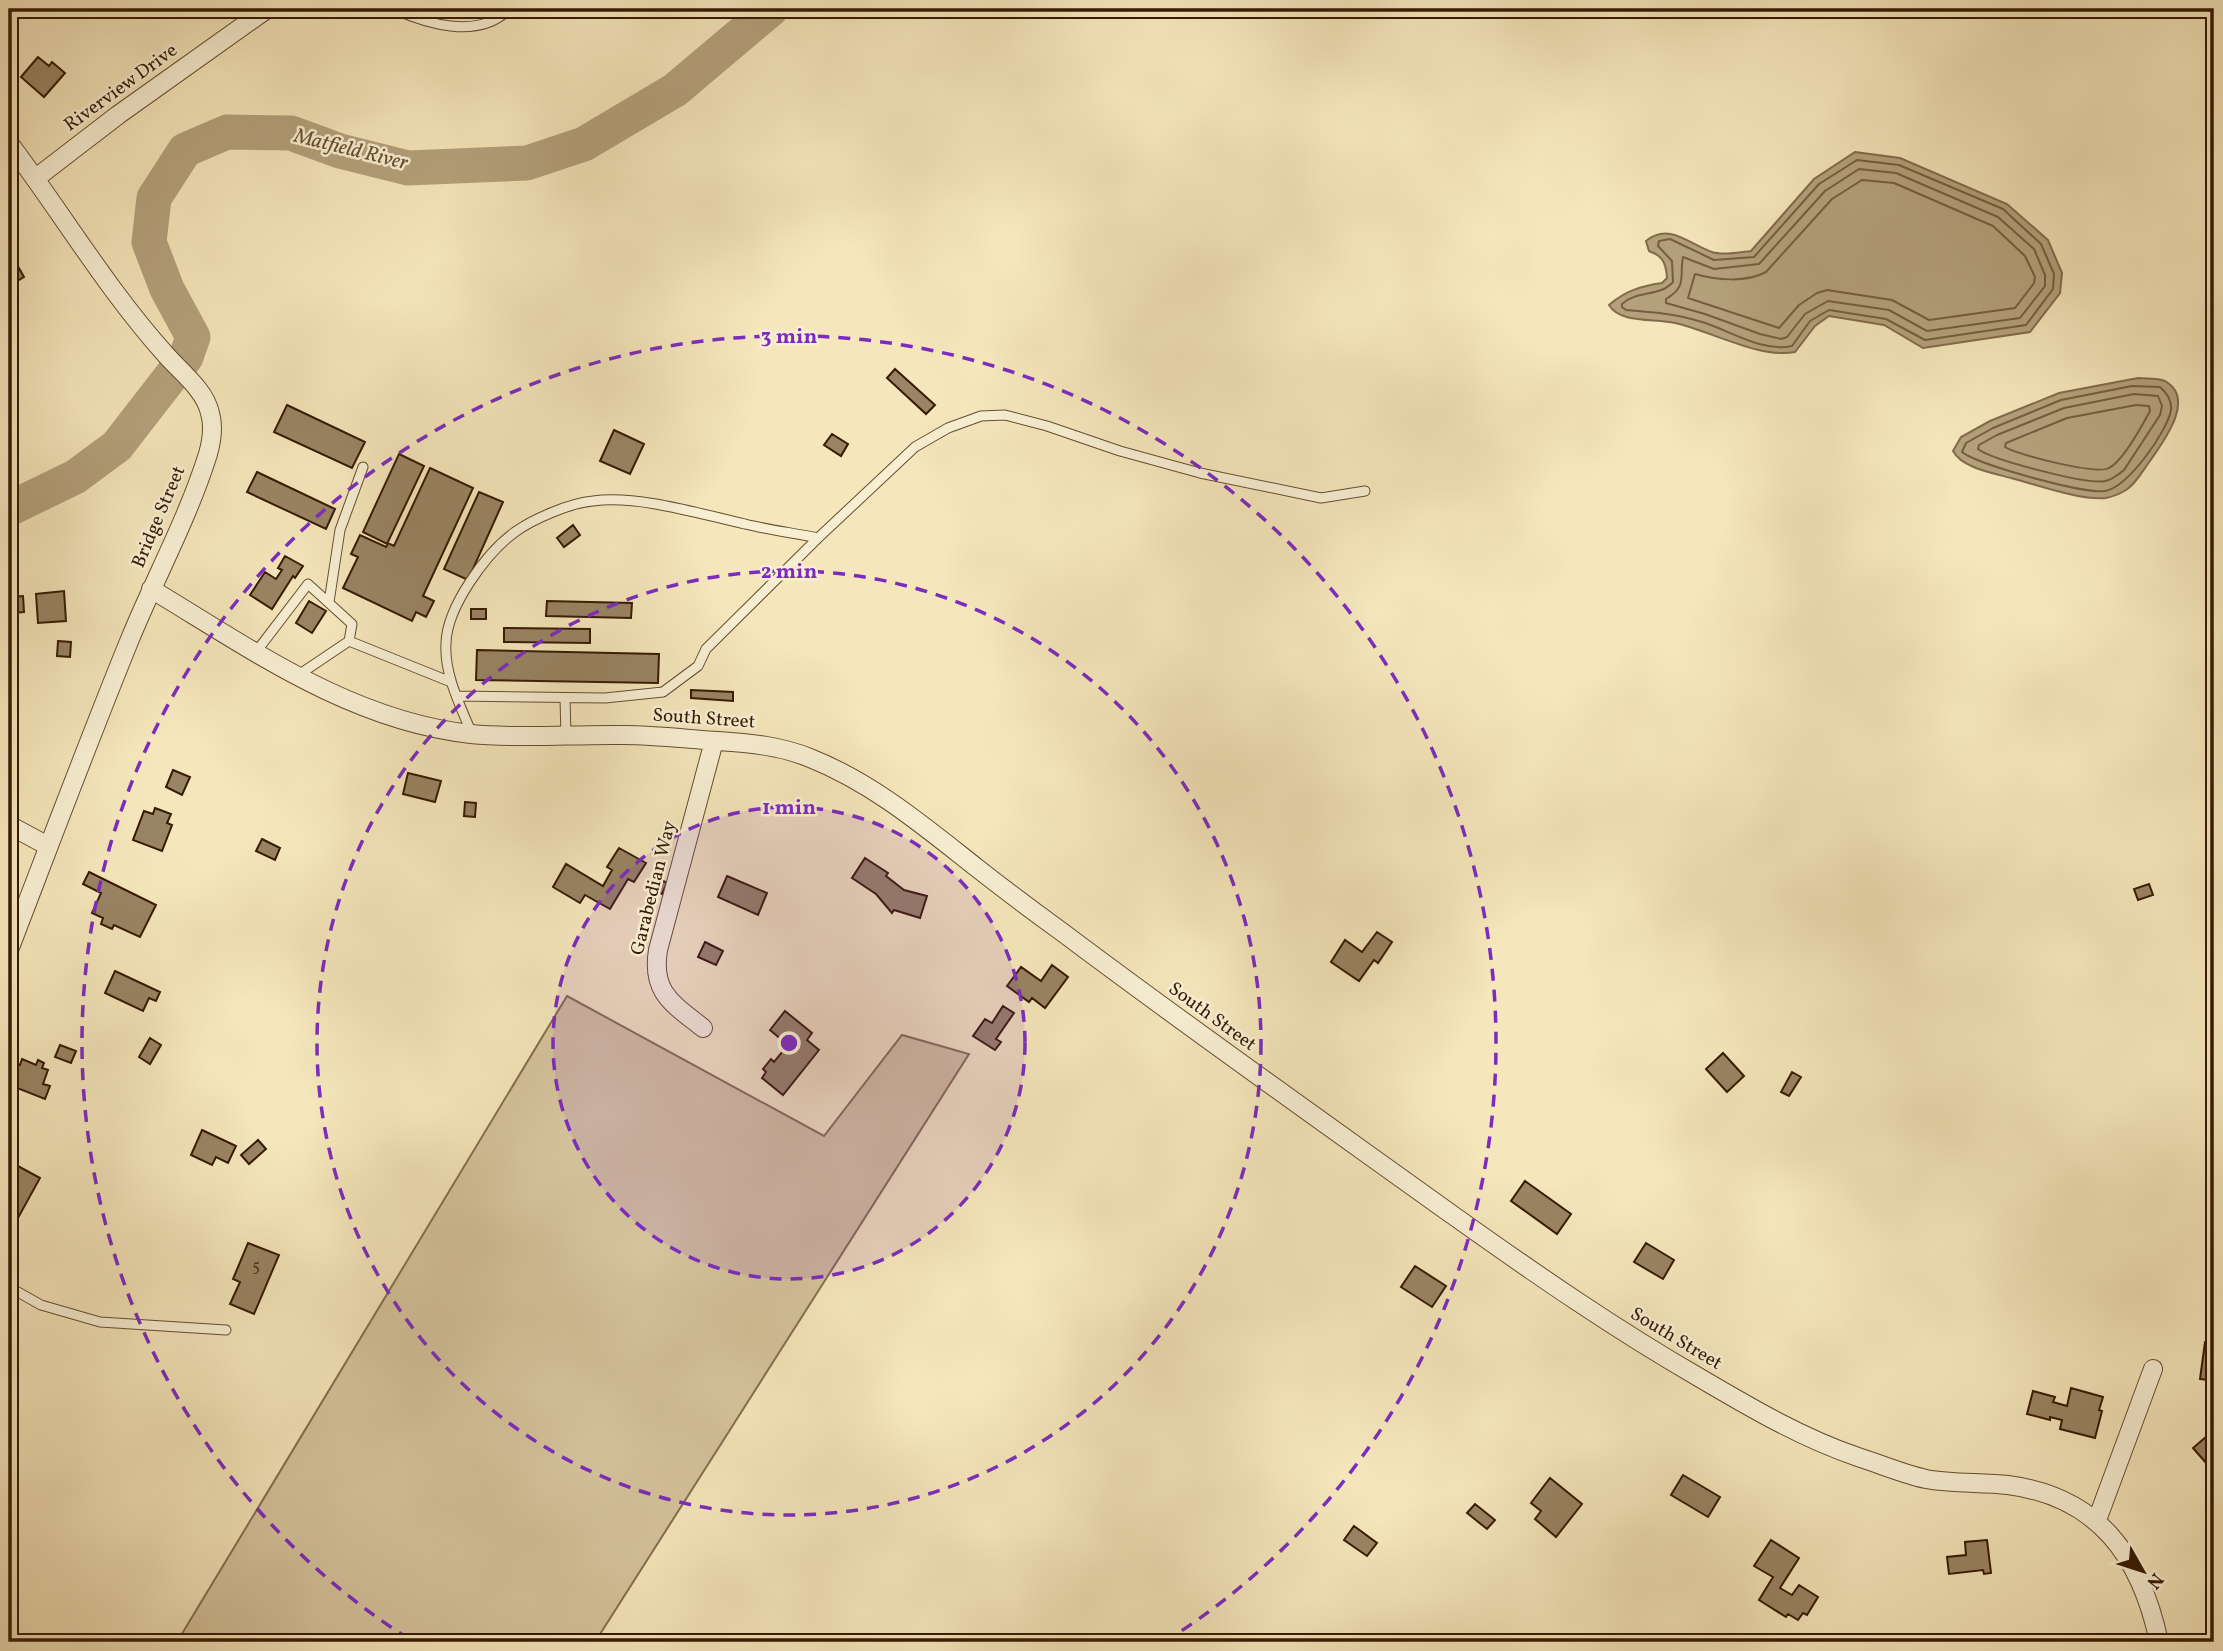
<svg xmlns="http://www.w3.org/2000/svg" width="2223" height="1651" font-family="Vollkorn,serif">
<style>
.green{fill:#d5c39c;stroke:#866e50;stroke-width:2}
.water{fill:#b4a17c;stroke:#826b4c;stroke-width:2}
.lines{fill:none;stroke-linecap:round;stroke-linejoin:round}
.shore{stroke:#755e40;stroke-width:2}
.river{stroke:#b4a17c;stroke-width:35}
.building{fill:#998463;stroke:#361a03;stroke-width:2}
.lane-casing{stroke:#664d31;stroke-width:11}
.street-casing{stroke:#664d31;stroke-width:20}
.lane{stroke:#f8efd3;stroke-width:9}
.street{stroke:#f8efd3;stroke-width:18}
.ring{fill:none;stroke:#7b2cbf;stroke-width:3.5;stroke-dasharray:12 9}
.labels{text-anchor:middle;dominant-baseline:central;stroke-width:5;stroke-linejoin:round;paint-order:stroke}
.number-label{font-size:16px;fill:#4f341b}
.street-label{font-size:19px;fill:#361a03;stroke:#f8efd3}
.water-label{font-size:21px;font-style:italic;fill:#685033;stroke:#f8efd3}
.centre{fill:#7b2cbf;stroke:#f8efd3;stroke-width:3.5}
.ring-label{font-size:21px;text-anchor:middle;font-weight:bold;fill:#7b2cbf;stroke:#f8efd3;stroke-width:5;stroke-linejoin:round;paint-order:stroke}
</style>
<rect width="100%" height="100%" fill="#f5e6bb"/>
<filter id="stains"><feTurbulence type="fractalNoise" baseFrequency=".00286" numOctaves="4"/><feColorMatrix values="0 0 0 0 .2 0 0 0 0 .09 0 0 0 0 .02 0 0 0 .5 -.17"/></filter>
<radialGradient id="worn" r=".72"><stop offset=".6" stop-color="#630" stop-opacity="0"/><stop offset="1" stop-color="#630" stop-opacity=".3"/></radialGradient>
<!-- green -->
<path class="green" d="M567,996l257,140 78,-101 67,19 -374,588h-418z"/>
<!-- water -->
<path class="water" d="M1855,152l45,6 107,46 41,36 14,33 -2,20 -30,39 -107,16 -39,-23 -55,-9 -14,10 -20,26c-35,7 -84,-21 -120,-29 -19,-5 -55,1 -66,-18 16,-14 32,-19 53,-22l5,-5c-1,-15 -4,-22 -18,-27l-3,-10c23,-19 43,3 66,11 11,4 28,0 39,-1l63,-72z
M2138,378c8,1 19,0 27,3 32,18 -3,62 -15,80 -7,9 -14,23 -24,29 -5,3 -15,7 -20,8 -25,3 -71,-14 -95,-20 -18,-5 -49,-10 -58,-27l8,-14 29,-16 69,-28z"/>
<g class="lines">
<!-- shore -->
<path class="shore" d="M1857,160l42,5 104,44 38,35 13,30 -1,15 -27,36 -101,15 -39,-21 -57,-9 -19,11 -18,25c-29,7 -63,-16 -90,-24 -25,-8 -50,-10 -76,-12l-4,-3v-3c15,-14 38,-7 51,-22l-1,-21 -14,-15 1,-5 11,-2 44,21 40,-3 65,-73z
M1859,169l37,4 102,44 36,32 11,26v11l-25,32 -93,13 -38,-21 -61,-9 -23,13 -18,23 -6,2 -21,-5 -55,-20 -39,-11v-4c22,-13 13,-23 17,-42l31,12 45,-5 66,-73z
M1862,180l32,3 99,43 32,30 10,21 -1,6 -19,25 -86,12 -37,-20 -65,-10 -10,3 -18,12 -20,23 -91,-30 7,-24c21,6 51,9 71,-2l66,-73z
M2132,386l28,1c7,6 12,14 11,23 -4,22 -43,77 -66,81 -21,3 -127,-26 -143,-39l4,-9 27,-15 68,-28z
M2134,394l24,2 4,10 -2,9 -36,55c-6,5 -12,10 -19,11 -17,4 -113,-21 -127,-32l1,-4 18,-10 67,-27z
M2136,405l13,1 1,5c-8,15 -27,50 -41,57 -12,7 -92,-13 -104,-21l1,-4 61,-25z"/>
<!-- river -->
<path class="river" d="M9,509l66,-32 42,-31 69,-89 7,-20 -26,-48 -18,-47 5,-44 31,-48 42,-18 64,1 49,18 68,17 119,-5 57,-19 91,-54 96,-81"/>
</g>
<!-- building -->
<path class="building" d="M38,57l11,9 3,-4 13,11 -21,24 -23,-20z
M12,256l12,21 -15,9v-28z
M895,369l40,36 -9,9 -39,-36z
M287,405l78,37 -13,26 -78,-36z
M614,430l30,14 -14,30 -30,-13z
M832,434l16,10 -7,12 -17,-11z
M399,454l25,12 -37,78 -24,-12z
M430,468l43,20 -50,108 11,5 -8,16 -10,-5 -4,9 -69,-33 15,-31 -7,-3 9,-19 26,12 2,-4 6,3z
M257,472l78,37 -9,20 -79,-37z
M479,492l24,10 -35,78 -24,-11z
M573,525l7,10 -16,12 -7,-9z
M285,556l18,10 -8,12 -2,-2 -21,33 -22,-14 15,-23 11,7 6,-9 -4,-2z
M64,591l2,30 -28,2 -2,-29z
M23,596l1,16 -12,1 -1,-16z
M309,601l17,10 -14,22 -16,-10z
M547,601l85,2 -1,15 -85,-2z
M471,609h15v10h-15z
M504,628l86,1v14l-86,-1z
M58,641l13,1 -1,15 -13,-1z
M477,650l182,4 -1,29 -182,-3z
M691,690l42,2v9l-42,-3z
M173,770l17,7 -8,18 -16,-8z
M408,773l33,8 -6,21 -32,-8z
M465,802l11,1 -1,14 -11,-1z
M155,808l16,6 -4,9 5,2 -10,26 -29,-11 11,-29 9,3z
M262,839l18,9 -5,12 -19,-9z
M619,848l27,15 -12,19 -6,-3 -18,30 -25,-14 -5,8 -27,-16 13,-23 37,22 9,-16 -5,-3z
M865,858l23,15 -2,3 18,14 23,6 -7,22 -26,-8 -2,3 -16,-19 -24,-16z
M89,872l67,33 -16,32 -26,-12 -2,4 -11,-5 2,-6 -11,-5 9,-20 -18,-9z
M727,876l40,17 -9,22 -40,-18z
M656,877l11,6 -5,11 -12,-7z
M2149,884l4,11 -15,5 -4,-11z
M1377,932l15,10 -14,21 -4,-3 -15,21 -28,-19 14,-22 17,12z
M705,942l18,9 -7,14 -18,-8z
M1052,965l16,12 -23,31 -13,-10 -3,4 -22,-16 14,-19 20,14z
M115,971l45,21 -4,9 -7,-3 -6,13 -38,-18z
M1003,1006l11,7 -18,26 5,3 -6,8 -22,-14 12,-17 7,4z
M785,1011l27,22 -5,7 12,10 -36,45 -21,-17 4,-6 -3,-3 8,-10 3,3 14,-17 -18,-15z
M150,1038l11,7 -11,19 -11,-7z
M60,1045l16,6 -5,12 -16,-6z
M1723,1053l21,23 -17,16 -21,-23z
M22,1059l14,6 2,-5 6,3 -2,5 6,2 -5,14 7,2 -5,13 -33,-13 2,-6 -5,-2 1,-17 10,4z
M1792,1072l9,5 -12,19 -8,-4z
M202,1130l34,16 -8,17 -12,-6 -4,8 -21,-10z
M258,1140l8,9 -17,15 -8,-9z
M16,1165l24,13 -27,49 -4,-2v-48z
M1525,1181l46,33 -14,20 -46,-33z
M248,1243l31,12 -25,59 -24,-10 10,-22 -7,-3z
M1646,1243l28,17 -11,19 -29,-17z
M1415,1266l31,20 -14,21 -31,-20z
M2205,1342l9,1v38l-14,-2z
M2071,1388l32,9 -4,13 3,1 -7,27 -35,-9 2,-9 -12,-3v3l-23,-6 6,-23 22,6 -2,5 14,4z
M2214,1430v42l-21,-24z
M1683,1475l37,22 -12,20 -37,-22z
M1550,1478l32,26 -26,33 -21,-18 6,-8 -10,-8z
M1475,1504l20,16 -8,9 -20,-16z
M1354,1526l23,17 -10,13 -23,-16z
M1771,1540l28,18 -19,30 12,7 7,-10 19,12 -11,18 -4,-2 -5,7 -10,-6 -2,3 -27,-17 14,-23 -19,-11z
M1987,1540l4,33 -7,1 -1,-4 -34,4 -2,-17 19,-2 -1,-13z"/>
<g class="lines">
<defs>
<path id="lane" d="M394,9c33,15 85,31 115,0
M329,602l11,-72 23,-63
M349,641l102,41
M256,652l52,-68 44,40 -3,17 -52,35
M457,696l148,2 58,-6 35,-26 8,-17 112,-111 97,-91 33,-19 33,-12 24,-1 42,11 73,25 80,22 121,25 44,-7
M565,698l1,39
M472,734c-12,-29 -28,-60 -26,-91 1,-36 40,-90 69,-111 18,-13 55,-29 78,-31 46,-6 107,13 152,23 24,6 49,9 73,14
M9,1287l32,18 59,17 126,8"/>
<path id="street" d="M9,143c53,70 97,145 157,212 15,17 39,35 44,58 4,14 2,27 -2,41 -20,64 -53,124 -78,185 -42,103 -81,207 -121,311
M36,178l82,-63 149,-106
M151,589c100,60 200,132 320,145 51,5 101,0 153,1 31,0 63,4 94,6 32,2 63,5 92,17 63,25 115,69 167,110 28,22 56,43 85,64 129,97 261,190 392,284 80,57 161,113 246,162 51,30 102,60 158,79 22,7 45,17 68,22 26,5 55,3 82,6 91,12 133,72 151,157
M9,825l39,21
M703,1028c-30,-24 -52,-35 -45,-78l56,-209
M2097,1520l56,-151
M2210,1642l4,-1"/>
</defs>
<!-- lane casing -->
<use href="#lane" class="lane-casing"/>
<!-- street casing -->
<use href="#street" class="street-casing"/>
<!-- lane -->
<use href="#lane" class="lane"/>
<!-- street -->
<use href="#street" class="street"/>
</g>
<!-- distance rings -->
<circle cx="789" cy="1043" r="236" fill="#7b2cbf" fill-opacity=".12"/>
<g class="ring">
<circle cx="789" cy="1043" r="236"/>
<circle cx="789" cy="1043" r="472"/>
<path d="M409 1639A707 707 0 1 1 1169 1639"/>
</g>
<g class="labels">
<!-- number labels -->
<g class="number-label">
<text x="256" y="1267">5</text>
</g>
<!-- street labels -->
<g class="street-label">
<text transform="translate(121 88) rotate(-36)">Riverview Drive</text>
<text transform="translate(159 517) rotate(-67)">Bridge Street</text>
<text transform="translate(704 719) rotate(4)">South Street</text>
<text transform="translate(654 888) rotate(-76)">Garabedian Way</text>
<text transform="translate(1212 1017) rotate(36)">South Street</text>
<text transform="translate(1676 1339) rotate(31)">South Street</text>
</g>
<!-- water labels -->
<g class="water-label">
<text transform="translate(351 150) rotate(14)">Matfield River</text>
</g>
</g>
<circle cx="789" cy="1043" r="10" class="centre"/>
<g class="ring-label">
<text x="789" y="343">3 min</text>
<text x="789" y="578">2 min</text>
<text x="789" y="814">1 min</text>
</g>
<!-- margin -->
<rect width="2223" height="1651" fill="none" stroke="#f5e6bb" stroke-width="35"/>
<rect x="10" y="10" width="2202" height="1630" fill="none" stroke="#361a03" stroke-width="3.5"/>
<rect x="18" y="18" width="2188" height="1616" fill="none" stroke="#361a03" stroke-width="2"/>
<!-- north arrow -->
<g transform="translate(2143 1571) rotate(129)" stroke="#f8efd3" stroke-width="5" paint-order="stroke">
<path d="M0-5L12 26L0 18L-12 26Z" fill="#361a03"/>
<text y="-10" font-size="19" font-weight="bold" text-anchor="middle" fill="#361a03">N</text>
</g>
<rect width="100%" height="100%" filter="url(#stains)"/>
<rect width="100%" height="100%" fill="url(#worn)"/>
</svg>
